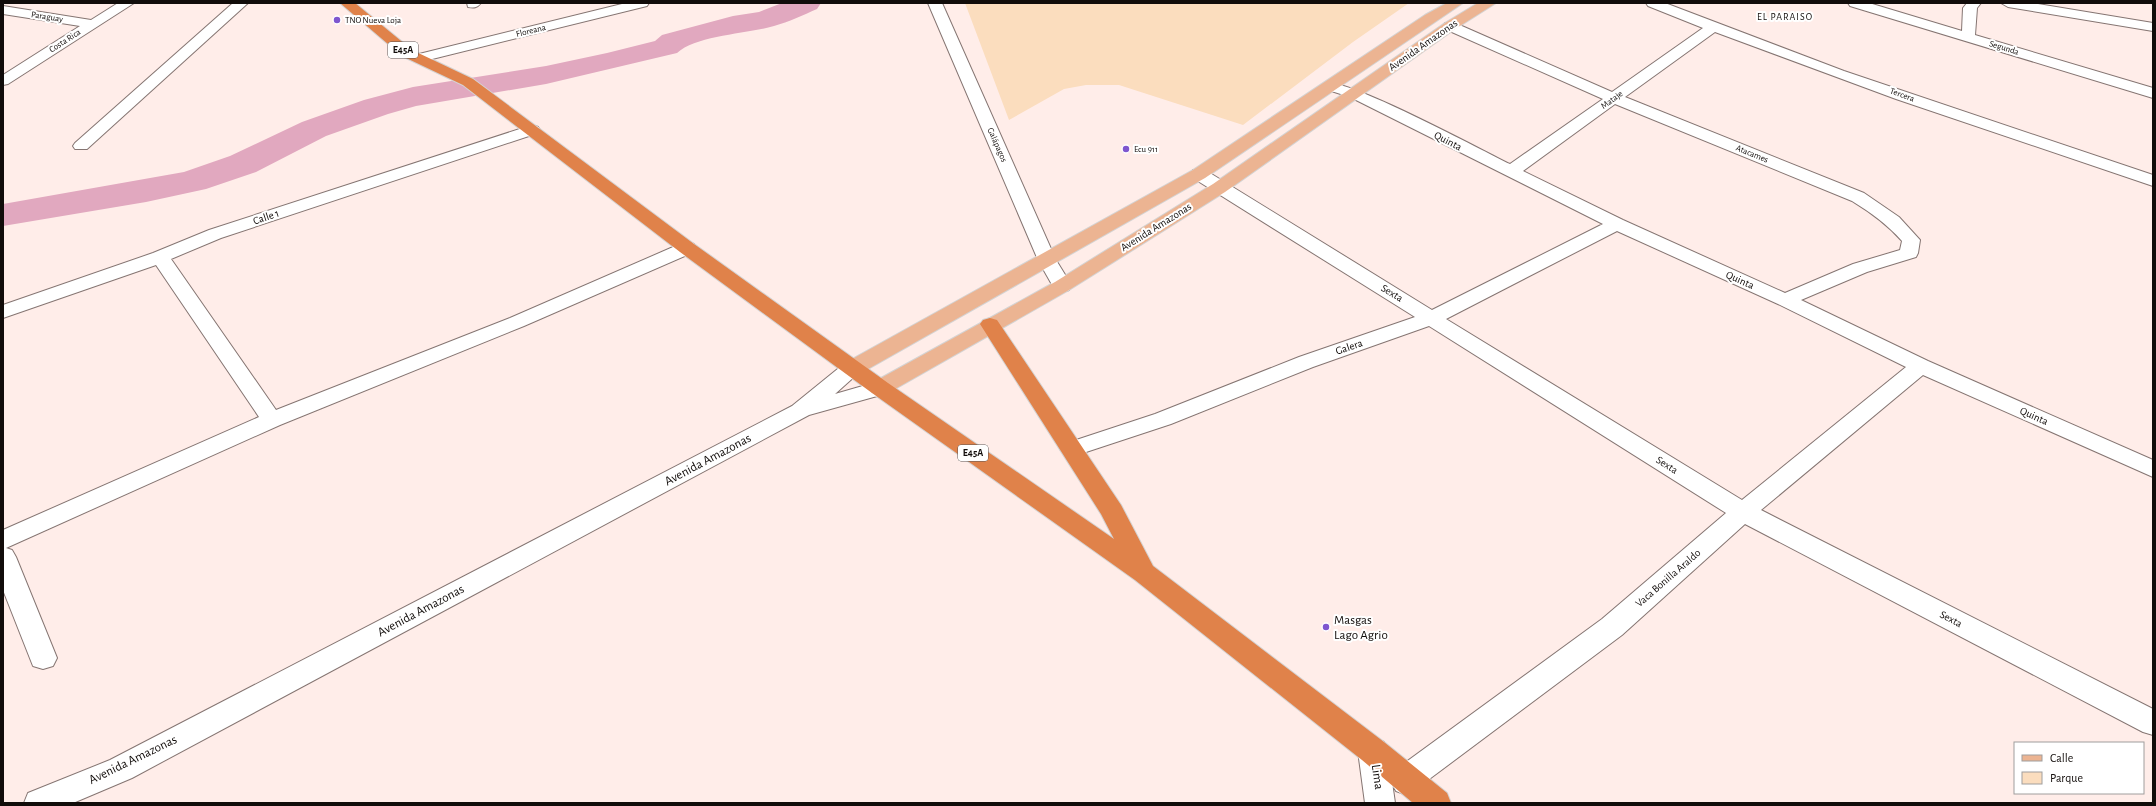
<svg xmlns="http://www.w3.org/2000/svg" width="2156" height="806" font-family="'Alegreya Sans',sans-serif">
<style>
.green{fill:#fbddbe}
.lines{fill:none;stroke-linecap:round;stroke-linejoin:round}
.river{fill:#e1a8bf;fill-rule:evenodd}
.minor-casing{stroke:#857572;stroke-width:2}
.major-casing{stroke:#d4d3d3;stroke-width:2}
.highway-casing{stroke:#d4d3d3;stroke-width:2}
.minor{fill:#fff;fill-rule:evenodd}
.major{fill:#ecb492;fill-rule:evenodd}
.highway{fill:#e0824a;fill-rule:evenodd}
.poi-dot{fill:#7e56cf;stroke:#fff;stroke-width:1.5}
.labels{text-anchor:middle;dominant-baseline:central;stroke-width:4;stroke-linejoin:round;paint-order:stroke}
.far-street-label{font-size:9px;fill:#110c0a;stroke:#fff}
.far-poi-label{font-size:9px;fill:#110c0a;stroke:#fff;text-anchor:start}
.far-neighbourhood-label{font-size:10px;letter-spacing:1px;fill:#110c0a;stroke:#fff}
.shield{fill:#fff;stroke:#585554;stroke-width:1}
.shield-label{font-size:10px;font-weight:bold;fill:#110c0a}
.street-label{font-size:11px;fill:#110c0a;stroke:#fff}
.near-street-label{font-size:13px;fill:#110c0a;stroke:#fff}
.near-poi-label{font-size:13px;fill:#110c0a;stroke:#fff;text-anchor:start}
</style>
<rect width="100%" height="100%" fill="#ffede9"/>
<!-- green -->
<path class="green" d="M965,3h444l-56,39 -110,83 -124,-40h-33l-22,4 -55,31z"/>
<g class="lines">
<!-- river -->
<path class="river" d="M782,3h39l-4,6c-14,6 -28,13 -43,17 -27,8 -77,9 -97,27l-131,31 -130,22 -28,8 -62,22 -70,36 -50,17 -60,13 -143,24v-22l181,-32 46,-16 72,-34 62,-22 49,-13 133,-21 61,-13 48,-12 7,-6 71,-19 26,-4z"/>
<defs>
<path id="minor" d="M118,3h16l-126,81 -5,1v-10l77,-49 -77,-12v-8l88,14z
M233,3h15l-161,146h-12l-2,-3 2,-3z
M467,3h14c-4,5 -7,5 -13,4z
M626,3h23l-2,3 -227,56 -5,-1 -2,-3 2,-3z
M928,3h14l114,257 16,26 -3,4 -7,2 -7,-2 -17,-30z
M1646,3h19l179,68 309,104v11l-257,-87 -181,-67 -90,65 239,96 35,24 21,23 -2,13 -2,4 -49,15 -66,28 127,61 225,99v17l-230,-102 -162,135 392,199v26l-10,-3 -398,-208 -123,111 -198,148 -6,8 -11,4 -11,-4 -4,-9 3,21h-30l-7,-52 4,-9 11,-4 11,4 4,9 4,29 10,-15 200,-146 124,-106 -297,-187 -116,41 -142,57 -91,30 -8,3 -8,-3 -4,-5 4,-5 91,-30 144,-57 116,-40 -222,-139 -2,-4 2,-4h12l227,140 171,-86 -253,-127 -25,-8 -2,-3 2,-3c21,-6 156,67 185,81l93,-65 -158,-70 -2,-3 2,-3h10l157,69 91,-64 -55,-22zM1615,104l237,97c18,11 35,23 50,40l-2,9 -47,14 -68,29 -162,-73 -100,-49zM1617,231l161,73 128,63 -164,133 -296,-181z
M1848,3h21l93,28 1,-23 4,-5h14l-4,5 -2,27 178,53v10l-303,-92z
M2001,3h31l121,20v8l-145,-24z
M532,125l6,2 2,3 -2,3 -317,105 -50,21 105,151 234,-92 170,-74 7,-2 7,2 2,4 -2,4 -170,74 -244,99 -274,123 6,2 4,7 41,101 -4,8 -10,3 -10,-3 -30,-76v-60l256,-113 -103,-152 -153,53v-13l150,-52 56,-23z
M853,361l8,2 3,5 -29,26 45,-13 8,2 3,5 -3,5 -79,22 -677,363 -59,25h-49l4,-10 82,-33 682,-354 53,-43z"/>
<path id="major" d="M1447,3h16l-258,175 -344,195 -8,2 -8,-2 -3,-5 3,-5 348,-193 232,-155z
M1478,3h18l-41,26 -230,163 -156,98 -181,103 -8,2 -8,-2 -3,-5 3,-5 183,-101 158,-98 232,-161z"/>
<path id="highway" d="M340,3h15l57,47 61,29 221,165 194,139 226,156 -13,-25 -121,-190 3,-4 7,-2 7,2 124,185 32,61 231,176 63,51 4,10h-38l-51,-43 -227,-180 -263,-187 -192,-141 -217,-167 -61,-29z"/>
</defs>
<!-- minor casing -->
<use href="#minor" class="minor-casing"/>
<!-- major casing -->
<use href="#major" class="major-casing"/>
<!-- highway casing -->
<use href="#highway" class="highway-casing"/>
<!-- minor -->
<use href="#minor" class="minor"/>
<!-- major -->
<use href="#major" class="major"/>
<!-- highway -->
<use href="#highway" class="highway"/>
</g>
<!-- markers -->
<g class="poi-dot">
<circle cx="337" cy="20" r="4"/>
<circle cx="1126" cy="149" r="4"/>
<circle cx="1326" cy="627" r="4"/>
</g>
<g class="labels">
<!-- far-street labels -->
<g class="far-street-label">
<text transform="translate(47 17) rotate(9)">Paraguay</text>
<text transform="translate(531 31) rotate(-14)">Floreana</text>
<text transform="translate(65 41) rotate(-33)">Costa Rica</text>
<text transform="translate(2004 48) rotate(17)">Segunda</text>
<text transform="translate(1902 95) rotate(20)">Tercera</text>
<text transform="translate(1612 100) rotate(-36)">Mataje</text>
<text transform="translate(997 145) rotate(66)">Galápagos</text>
<text transform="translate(1752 154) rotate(22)">Atacames</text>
</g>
<!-- far-poi labels -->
<g class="far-poi-label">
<text x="345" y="20">TNO Nueva Loja</text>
<text x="1134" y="149">Ecu 911</text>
</g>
<!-- far-neighbourhood labels -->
<g class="far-neighbourhood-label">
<text x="1785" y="17">EL PARAISO</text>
</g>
<!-- shield labels -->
<g class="shield">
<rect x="388" y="42" width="30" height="16" rx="3"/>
<rect x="958" y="445" width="30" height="16" rx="3"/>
</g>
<g class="shield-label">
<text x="403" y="50">E45A</text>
<text x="973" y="453">E45A</text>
</g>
<!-- street labels -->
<g class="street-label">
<text transform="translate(1423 45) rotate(-35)">Avenida Amazonas</text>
<text transform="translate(1448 141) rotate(27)">Quinta</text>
<text transform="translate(266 217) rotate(-19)">Calle 1</text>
<text transform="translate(1156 227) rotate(-32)">Avenida Amazonas</text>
<text transform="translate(1740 280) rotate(24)">Quinta</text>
<text transform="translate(1392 293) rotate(31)">Sexta</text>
<text transform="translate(1349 347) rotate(-19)">Galera</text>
<text transform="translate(2034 416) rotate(24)">Quinta</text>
<text transform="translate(1667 465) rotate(32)">Sexta</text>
<text transform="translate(1668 578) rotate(-41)">Vaca Bonilla Araldo</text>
<text transform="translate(1951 619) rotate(27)">Sexta</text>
</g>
<!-- near-street labels -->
<g class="near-street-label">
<text transform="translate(708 460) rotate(-28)">Avenida Amazonas</text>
<text transform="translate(421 611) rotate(-28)">Avenida Amazonas</text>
<text transform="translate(133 760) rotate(-26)">Avenida Amazonas</text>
<text transform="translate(1377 777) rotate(82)">Lima</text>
</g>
<!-- near-poi labels -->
<g class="near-poi-label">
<text x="1334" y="620">Masgas<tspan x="1334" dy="15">Lago Agrio</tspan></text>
</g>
</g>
<!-- border -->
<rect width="2156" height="806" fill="none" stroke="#110c0a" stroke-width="8"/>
<!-- legend -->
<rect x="2014" y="742" width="130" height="52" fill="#ffffff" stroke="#a09e9d"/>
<rect x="2022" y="755" width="20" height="6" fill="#ecb492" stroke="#a09e9d"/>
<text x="2050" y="762" font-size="12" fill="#110c0a">Calle</text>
<rect x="2022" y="772" width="20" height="12" fill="#fbddbe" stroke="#a09e9d"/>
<text x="2050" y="782" font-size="12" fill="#110c0a">Parque</text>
</svg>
